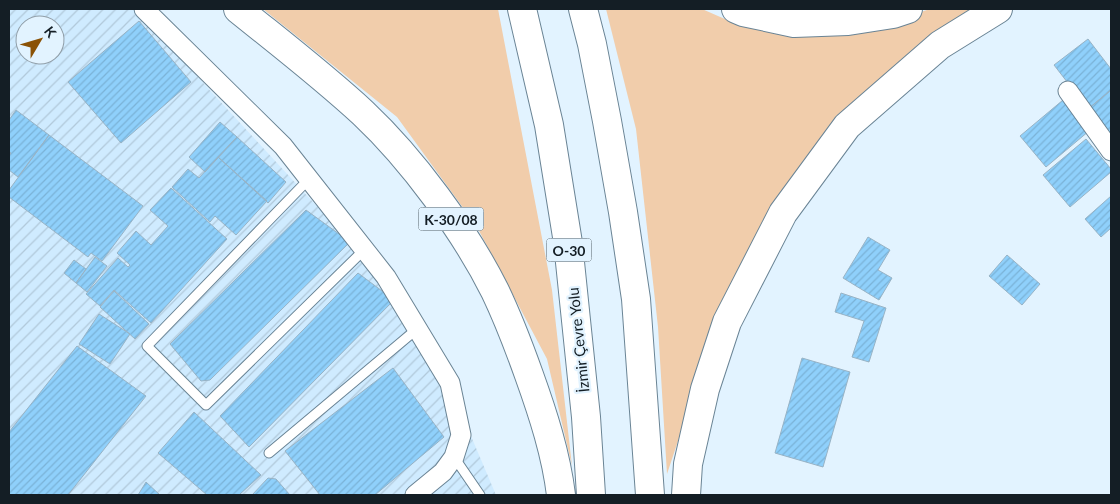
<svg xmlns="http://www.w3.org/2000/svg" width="1120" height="504" font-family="Lato,sans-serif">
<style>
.industrial{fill:url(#industrial-furrows);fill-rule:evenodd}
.green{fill:#f1cdab}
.building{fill:url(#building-hatch);stroke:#98b3c5}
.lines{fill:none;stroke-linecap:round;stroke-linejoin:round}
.service-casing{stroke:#6a8495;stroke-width:11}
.minor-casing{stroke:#6a8495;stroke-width:21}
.motorway-casing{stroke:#6a8495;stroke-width:30}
.service{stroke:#fff;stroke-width:9}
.minor{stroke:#fff;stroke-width:19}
.motorway{stroke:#fff;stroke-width:28}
.labels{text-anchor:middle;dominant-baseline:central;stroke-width:4.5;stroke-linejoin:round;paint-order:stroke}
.shield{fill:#e2f3ff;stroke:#525e66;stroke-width:1}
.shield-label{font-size:14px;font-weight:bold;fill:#141e25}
.street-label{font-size:15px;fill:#141e25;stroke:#e2f3ff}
</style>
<defs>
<pattern id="industrial-furrows" width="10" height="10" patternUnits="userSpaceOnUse" patternTransform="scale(1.25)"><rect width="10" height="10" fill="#cfebff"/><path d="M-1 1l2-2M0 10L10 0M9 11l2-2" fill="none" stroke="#b1c9da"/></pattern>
<pattern id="building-hatch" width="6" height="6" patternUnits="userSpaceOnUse" patternTransform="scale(1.25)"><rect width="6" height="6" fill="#8fd0fb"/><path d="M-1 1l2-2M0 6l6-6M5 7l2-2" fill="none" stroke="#7ab2d7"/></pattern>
</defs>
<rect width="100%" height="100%" fill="#e2f3ff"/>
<!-- industrial -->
<path class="industrial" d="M9,9h126l236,256 80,124 45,106h-487zM25,25h30v30h-30z"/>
<!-- green -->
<path class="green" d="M263,9h235l54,281 20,176 -25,-107 -70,-132 -80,-110z
M606,9h96l32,14 48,12 51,1 42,-9 55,-18h43l-132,109 -47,56 -66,117 -61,183 -9,-147 -22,-198z"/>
<!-- building -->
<path class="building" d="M139,21l52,61 -70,61 -53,-61z
M1088,39l23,30v21l-23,19 -34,-44z
M1111,90v49l-23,-30z
M1063,100l26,31 -43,36 -26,-31z
M16,110l33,25 -31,42 -9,-7v-14l2,-3 -2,-1v-32z
M220,122l17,15 -32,35 -16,-15z
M49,135l94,71 -41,55 -11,-8 -3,4 -79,-60v-7z
M237,137l49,45 -18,21 -50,-46z
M1086,139l25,30v3l-41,35 -27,-32z
M218,157l49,44 -31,34 -21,-19 -5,6 -38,-35 16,-18 11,9z
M171,188l56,51 -76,84 -37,-33 -14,16 -14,-12 32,-36 10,9 2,-2 -13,-12 19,-22 15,14 17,-19 -18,-16z
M1111,196v32l-10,9 -16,-18z
M306,210l44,32 -140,138 -9,1 -31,-37z
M868,237l22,13 -12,20 14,8 -13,22 -36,-22z
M1007,255l33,29 -18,21 -33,-29z
M95,257l12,9 -20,26 -11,-9z
M74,260l12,9 -10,14 -12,-10z
M358,273l36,27 -145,147 -29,-31z
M114,291l35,33 -14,15 -35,-32z
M841,293l45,15 -17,54 -17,-5 12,-36 -29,-9z
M99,314l31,20 -20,30 -31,-20z
M77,346l69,50 -78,99h-59v-63z
M802,358l48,14 -27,95 -48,-14z
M393,368l51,69 -69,58h-55l-35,-44z
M194,412l67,63 -22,20h-32l-49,-42z
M268,478l8,1 14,16h-38z
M146,482l14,13h-22z"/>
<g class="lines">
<defs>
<path id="service" d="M309,179l-162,167 59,59 159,-156
M269,453l148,-124
M454,457l26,38"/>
<path id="minor" d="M144,9l139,137 103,131 64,106 11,52 -7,22 -11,15 -28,23
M1068,91l43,60"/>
<path id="motorway" d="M238,9c42,34 85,67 125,104 49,46 102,118 132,178 13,27 24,56 34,84 14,39 27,79 32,120
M522,9l27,116 19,118 18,174 5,78
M583,9l9,35 15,77 16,91 13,87 14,196
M736,9l7,3 51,11 54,-2 45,-7 15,-5
M686,495l2,-31 17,-75 22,-67 56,-109 64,-87 93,-81 58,-36"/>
</defs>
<!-- service casing -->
<use href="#service" class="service-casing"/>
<!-- minor casing -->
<use href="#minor" class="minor-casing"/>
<!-- motorway casing -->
<use href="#motorway" class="motorway-casing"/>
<!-- service -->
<use href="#service" class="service"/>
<!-- minor -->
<use href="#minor" class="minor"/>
<!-- motorway -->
<use href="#motorway" class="motorway"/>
</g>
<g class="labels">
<!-- shield labels -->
<g class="shield">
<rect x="418.5" y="207.5" width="65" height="23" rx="4"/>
<rect x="546.5" y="238.5" width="45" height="23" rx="4"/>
</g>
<g class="shield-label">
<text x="451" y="219">K-30/08</text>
<text x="569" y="250">O-30</text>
</g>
<!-- street labels -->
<g class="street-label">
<text transform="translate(578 340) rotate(-96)">İzmir Çevre Yolu</text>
</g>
</g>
<!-- border -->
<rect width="1120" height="504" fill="none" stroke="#141e25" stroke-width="20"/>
<!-- north arrow -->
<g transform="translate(40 40) rotate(52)"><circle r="24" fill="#e2f3ff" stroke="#909ea8"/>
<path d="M0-4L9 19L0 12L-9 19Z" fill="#8a5206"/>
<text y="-8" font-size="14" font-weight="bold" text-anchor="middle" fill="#141e25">K</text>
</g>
</svg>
